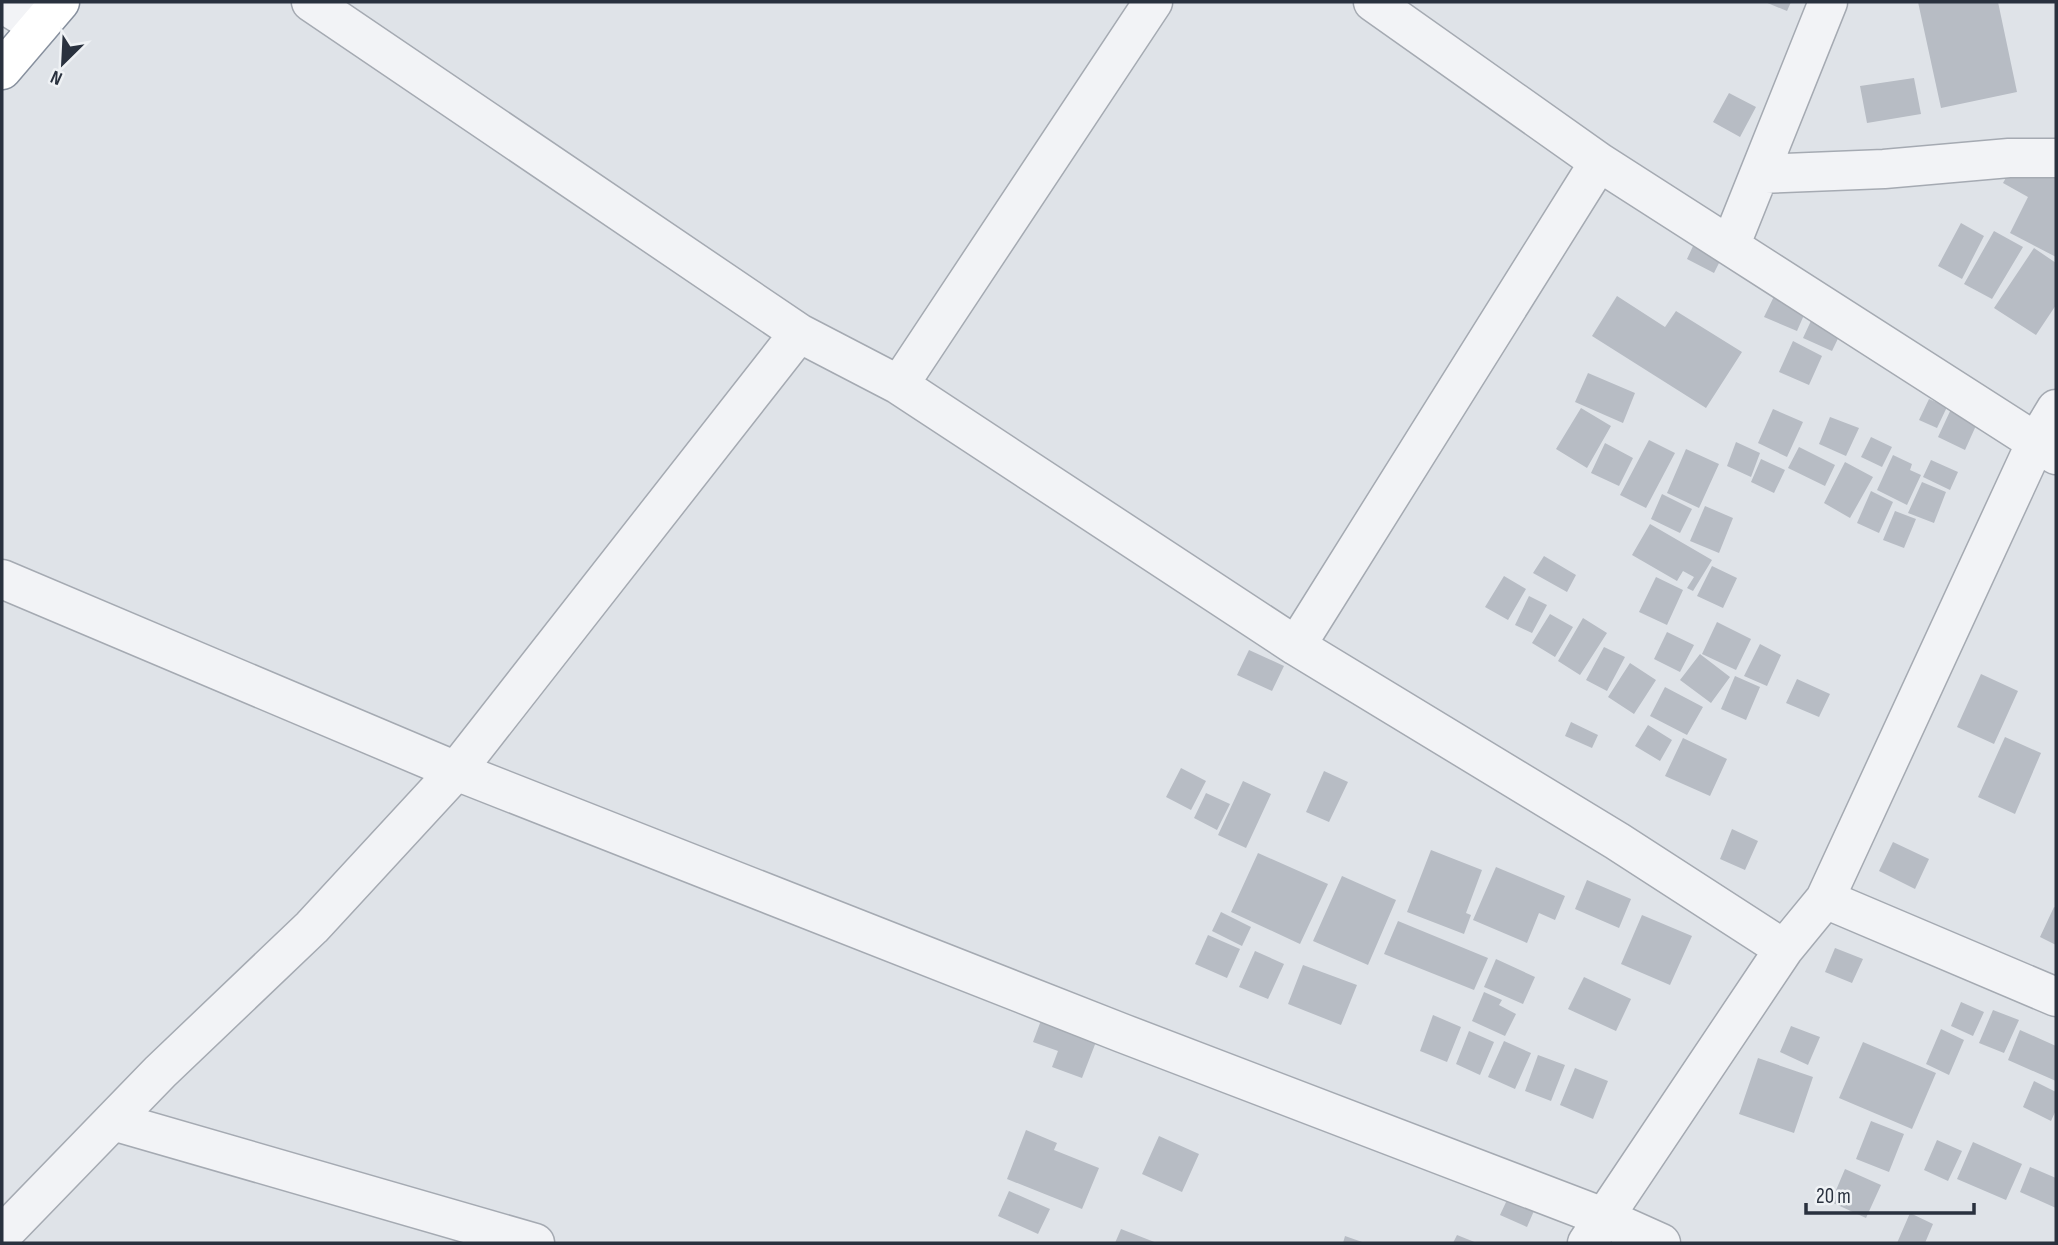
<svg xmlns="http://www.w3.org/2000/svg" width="2058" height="1245" font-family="'Sofia Sans Condensed',sans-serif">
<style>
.building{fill:#b7bcc4}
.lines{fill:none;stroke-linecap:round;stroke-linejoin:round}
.street-casing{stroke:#a5aab2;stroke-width:41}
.highway-casing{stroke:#87909e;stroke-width:41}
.street{stroke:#f2f3f6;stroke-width:38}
.highway{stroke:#fff;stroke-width:38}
</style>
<rect width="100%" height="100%" fill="#dfe3e8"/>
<!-- building -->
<path class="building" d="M1765,2h26l-4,9z
M1918,2h80l19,90 -76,16z
M1914,78l7,36 -54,9 -7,-37z
M1729,93l27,14 -16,30 -27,-15z
M2017,158l39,20v79l-46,-24 18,-36 -25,-14z
M1961,223l23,13 -22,43 -24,-13z
M1700,231l28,14 -14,28 -27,-14z
M1994,231l29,16 -31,52 -28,-15z
M2034,248l22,15v42l-20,30 -42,-27z
M1780,284l31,15 -14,32 -33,-14z
M1617,296l48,31 11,-16 66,41 -36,56 -114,-72z
M1816,310l29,14 -13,27 -29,-13z
M1793,341l29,15 -13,29 -30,-13z
M1588,373l47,20 -12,30 -48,-21z
M1929,399l18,8 -10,21 -18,-8z
M1952,407l27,12 -14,31 -27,-13z
M1581,408l30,18 -24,42 -31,-19z
M1773,409l30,13 -16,35 -29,-14z
M1830,417l29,11 -13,28 -27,-12z
M1871,437l21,10 -10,20 -21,-10z
M1649,440l26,13 -29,55 -26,-13z
M1736,442l24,11 -9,24 -24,-11z
M1605,443l28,15 -14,28 -28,-13z
M1799,447l36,18 -10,21 -37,-18z
M1686,449l33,15 -20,44 -32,-15z
M1893,455l19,9 -2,6 11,5 -14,30 -30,-15z
M1761,459l24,11 -11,23 -23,-11z
M1931,460l27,12 -8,18 -27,-13z
M1845,462l28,15 -23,41 -26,-15z
M1922,482l24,10 -12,31 -26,-10z
M1871,491l22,11 -14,31 -22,-10z
M1662,494l30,15 -12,24 -29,-14z
M1705,506l28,12 -14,35 -29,-12z
M1895,511l21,8 -12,29 -21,-8z
M1650,524l62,36 -19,31 -6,-3 7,-11 -11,-6 -6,10 -45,-26z
M1544,556l32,19 -9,17 -34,-19z
M1712,566l25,12 -14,30 -26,-12z
M1504,576l22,13 -18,31 -23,-13z
M1656,577l27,13 -16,35 -28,-13z
M1529,596l18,9 -15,28 -17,-8z
M1550,614l23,13 -18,30 -23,-14z
M1583,618l24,15 -27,42 -22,-14z
M1717,622l34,17 -15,31 -34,-16z
M1667,632l27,13 -14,27 -26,-13z
M1760,644l21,11 -14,31 -23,-10z
M1604,647l21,10 -18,34 -21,-11z
M1249,650l35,16 -12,25 -35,-16z
M1700,654l30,23 -19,26 -31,-23z
M1630,663l26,17 -22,34 -26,-17z
M1981,674l37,17 -24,53 -37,-17z
M1735,676l25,11 -14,33 -25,-11z
M1797,679l33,15 -11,23 -33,-14z
M1665,687l38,20 -16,28 -37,-19z
M1571,722l27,13 -6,13 -27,-12z
M1648,725l24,15 -12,21 -25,-15z
M2005,737l36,16 -26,61 -37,-17z
M1683,738l44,21 -17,37 -45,-20z
M1181,768l25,13 -15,29 -25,-13z
M1324,771l24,11 -19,40 -23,-10z
M1243,781l28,13 -25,54 -28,-13z
M1206,793l24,11 -13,26 -23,-12z
M1732,829l26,12 -13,29 -25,-11z
M1893,842l36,17 -14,30 -36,-18z
M1431,850l51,20 -16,43 5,2 -7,19 -57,-22z
M1258,853l70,31 -28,60 -69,-32z
M1496,867l69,29 -10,24 -16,-7 -12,30 -54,-23z
M1342,876l54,24 -28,65 -55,-24z
M1587,880l44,19 -12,29 -44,-19z
M2054,907l2,1v37l-16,-8z
M1221,912l30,15 -9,19 -30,-15z
M1642,915l50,21 -22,49 -49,-21z
M1398,921l90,37 -14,32 -90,-36z
M1208,935l32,14 -13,29 -32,-14z
M1835,948l28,11 -11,24 -27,-11z
M1255,951l29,13 -16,35 -29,-12z
M1496,959l39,18 -12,27 -39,-17z
M1303,965l54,20 -16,40 -53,-21z
M1584,977l47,22 -15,32 -48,-22z
M1484,992l18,8 -3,5 17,9 -11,22 -33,-15z
M1961,1002l23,10 -11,24 -22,-10z
M1046,1007l55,22 -19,49 -30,-11 6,-16 -25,-9z
M1993,1010l26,10 -15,33 -25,-10z
M1433,1015l28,12 -14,35 -27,-11z
M1791,1026l29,11 -12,28 -28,-13z
M1941,1029l23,11 -15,35 -23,-11z
M2020,1030l36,16v35l-48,-21z
M1469,1031l25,11 -14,33 -24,-11z
M1504,1041l27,12 -16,36 -27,-12z
M1863,1042l73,31 -24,56 -73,-31z
M1538,1055l27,10 -14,36 -26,-10z
M1758,1058l55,19 -19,56 -55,-19z
M1575,1068l33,13 -15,38 -33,-14z
M2034,1081l22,11v18l-5,11 -28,-14z
M1871,1121l33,13 -15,38 -33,-13z
M1026,1130l31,13 -3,7 45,18 -17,41 -75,-30z
M1159,1136l40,18 -17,38 -40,-18z
M1937,1140l25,11 -14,30 -24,-11z
M1973,1142l49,22 -16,36 -49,-21z
M2030,1167l26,11v30l-36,-16z
M1845,1169l36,16 -15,33 -35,-16z
M1514,1185l26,12 -13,30 -27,-12z
M1009,1191l41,18 -12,25 -40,-18z
M1910,1213l23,11 -8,19h-28z
M1121,1229l36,14h-42z
M1457,1235l20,8h-24z
M1345,1236l20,7h-22z"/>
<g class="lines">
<defs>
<path id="street" d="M311,2l488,331 100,52 397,261 321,195 167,108
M1373,2l226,160 457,293
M2,3l37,23
M1759,174l125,-5 125,-11h47
M1731,244l97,-242
M899,385l254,-383
M2,579l454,192 666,262 481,184 58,26
M1296,646l303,-484
M1825,899l231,98
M113,1121l422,122
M2,1235l158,-163 152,-145 144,-156 343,-438
M1587,1243l197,-294 41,-50 211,-457 20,-33"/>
<path id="highway" d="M2,70l58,-68"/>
</defs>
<!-- street casing -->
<use href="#street" class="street-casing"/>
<!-- highway casing -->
<use href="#highway" class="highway-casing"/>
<!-- street -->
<use href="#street" class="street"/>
<!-- highway -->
<use href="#highway" class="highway"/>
</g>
<!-- border -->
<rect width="2058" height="1245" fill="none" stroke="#29313e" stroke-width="7"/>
<!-- north arrow -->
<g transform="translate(63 63) rotate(204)" stroke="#eff2f5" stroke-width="5" paint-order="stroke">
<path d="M0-5L12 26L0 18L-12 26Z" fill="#29313e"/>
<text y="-10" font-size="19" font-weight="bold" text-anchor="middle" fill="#29313e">N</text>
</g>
<!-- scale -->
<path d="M1806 1203v10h168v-10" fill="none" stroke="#29313e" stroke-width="3.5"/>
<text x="1816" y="1203" font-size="21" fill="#29313e" stroke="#eff2f5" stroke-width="5" paint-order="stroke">20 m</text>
</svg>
